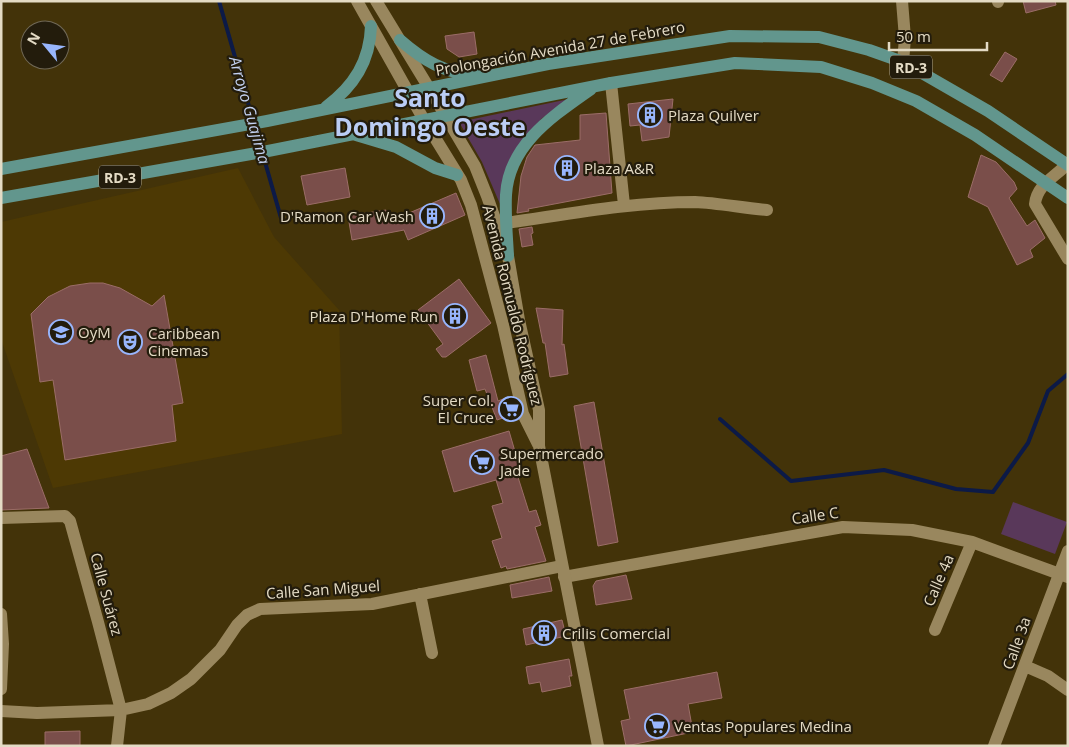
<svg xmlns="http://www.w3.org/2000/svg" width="1069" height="747" font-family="'Open Sans',sans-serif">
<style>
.built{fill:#4d3904}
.green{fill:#59385a}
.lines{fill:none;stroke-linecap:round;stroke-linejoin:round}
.stream{stroke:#0c1a47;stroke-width:4}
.building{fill:#7a4e4a;stroke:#9b6d67}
.street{stroke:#99875e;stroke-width:12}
.secondary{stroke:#99875e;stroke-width:12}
.primary{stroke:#62968d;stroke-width:12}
.labels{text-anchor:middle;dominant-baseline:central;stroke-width:4.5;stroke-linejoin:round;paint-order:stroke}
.shield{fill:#231c0c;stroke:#aaa28e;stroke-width:1}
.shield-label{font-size:14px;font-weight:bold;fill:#e4dbc5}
.street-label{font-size:15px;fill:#e4dbc5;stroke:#231c0c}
.poi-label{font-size:15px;fill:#e4dbc5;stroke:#231c0c;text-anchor:start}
.water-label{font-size:16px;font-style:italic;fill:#c4d2f2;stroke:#231c0c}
.town-label{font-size:25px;font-weight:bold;fill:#bbcdf5;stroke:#231c0c}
</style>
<rect width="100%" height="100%" fill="#433309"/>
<!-- built -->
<path class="built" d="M238,168l36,69 65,73 3,124 -289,54 -52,-149v-117z"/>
<!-- green -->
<path class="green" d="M569,99l-28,20 -41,85 -18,-42 -23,-40z
M1013,502l54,20 -12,32 -54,-20z"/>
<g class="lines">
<!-- stream -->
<path class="stream" d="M219,1l62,217
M720,419l71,62 93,-11 72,19 37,3 35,-49 20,-52 20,-17"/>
</g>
<!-- building -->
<path class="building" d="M1023,1h32l1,4 -30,8z
M474,32l3,22 -18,3 -12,-8 -2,-13z
M1005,52l12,7 -15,23 -12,-7z
M673,99l-4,38 -27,4 -2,-16 -10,1 -2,-22z
M606,113l6,80 -84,16 1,2 -12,2 4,-37 6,-19 8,-12 45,-5v-25z
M981,155l15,7 18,20 3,7 -8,9 18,28 8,-6 10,18 -15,12 3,7 -16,8 -29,-58 -20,-10z
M345,168l5,29 -43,8 -6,-29z
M456,193l9,22 -57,25 -4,-10 -52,10 -4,-24 38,-6 2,12z
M532,227l1,6 -2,1 2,11 -11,2 -3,-18z
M459,279l32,44 -45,34h-4l-6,-8 7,-5 -25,-34z
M90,283h13l17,5 32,18 12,-11 19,108 -11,2 4,36 -111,19 -12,-80 -13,2 -9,-68 17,-17 22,-11z
M536,308l27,2 -1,35 2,-1 4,30 -18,3 -5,-34h-2z
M486,355l12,46 10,-4 6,17 -17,6 -12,-31 -8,2 -8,-31z
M594,402l24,140 -20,4 -24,-140z
M509,431l12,41 -4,2 12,38 7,-2 5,15 -6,2 11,34 -39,8 -1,-3 -5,2 -9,-27 10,-3 -10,-32 11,-3 -7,-23 -42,12 -12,-41z
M27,449l22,59 -48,2v-54z
M626,575l6,24 -36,6 -3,-19 3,-5z
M549,577l3,14 -40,7 -2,-13z
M562,620l4,16 -40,9 -3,-16z
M569,659l3,17h-3l2,10 -29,6 -2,-10 -11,2 -3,-17z
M717,672l5,26 -34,6 5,28 -67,14 -5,-25 9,-2 -6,-29z
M80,731v15h-35v-14z"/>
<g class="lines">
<!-- street -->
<path class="street" d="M902,1l3,37 -2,24
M998,1v1
M611,83l13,122
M1068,163c-12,14 -31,21 -33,41l33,55
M506,223c63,-9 125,-21 189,-21 23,1 48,6 72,8
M1,518l64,-2 5,5 28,101 23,88 -4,36
M564,577l279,-50 69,3 60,12 96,35
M420,594l12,59
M1,614l2,30 -2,45
M935,630l37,-88
M1025,666l23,10 20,14
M1,711l36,2 84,-3 27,-6 23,-11 20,-14 29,-29 17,-25 10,-10 13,-6 112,-5 190,-38
M994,746l74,-195"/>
<!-- secondary -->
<path class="secondary" d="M357,1l67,119 37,60 10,25 32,120 20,89 15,30
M376,1l53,87 46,78 12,30 21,60 11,64 20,90v36l59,300"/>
<!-- primary -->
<path class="primary" d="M400,40c23,20 45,34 77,35
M326,107c28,-21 44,-46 45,-81
M356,135l40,12 39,21 22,7
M1,169l266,-48 281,-57 182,-28 89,1 50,13 34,12 85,49 80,54
M1,198l267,-47 343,-68 124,-20 86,4 51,16 44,18 59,34 93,63
M508,256c-1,-20 -3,-40 -2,-61 3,-51 47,-79 85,-106"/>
</g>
<!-- icons -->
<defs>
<symbol id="building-ring" viewBox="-11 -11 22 22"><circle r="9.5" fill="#231c0c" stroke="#98b6fd" stroke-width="1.5"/><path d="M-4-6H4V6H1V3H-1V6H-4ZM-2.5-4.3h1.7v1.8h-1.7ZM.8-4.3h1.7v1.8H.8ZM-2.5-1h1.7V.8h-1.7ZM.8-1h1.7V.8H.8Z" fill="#98b6fd"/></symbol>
<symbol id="university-ring" viewBox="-11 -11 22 22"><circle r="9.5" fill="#231c0c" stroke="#98b6fd" stroke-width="1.5"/><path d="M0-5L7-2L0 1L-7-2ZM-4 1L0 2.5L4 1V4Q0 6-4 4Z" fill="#98b6fd"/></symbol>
<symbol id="theatre-ring" viewBox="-11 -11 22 22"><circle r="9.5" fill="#231c0c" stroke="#98b6fd" stroke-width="1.5"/><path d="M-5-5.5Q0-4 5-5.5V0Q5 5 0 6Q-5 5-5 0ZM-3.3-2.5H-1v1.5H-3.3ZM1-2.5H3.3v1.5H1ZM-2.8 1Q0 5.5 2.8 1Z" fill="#98b6fd"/></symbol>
<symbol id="supermarket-ring" viewBox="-11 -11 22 22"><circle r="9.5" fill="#231c0c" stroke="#98b6fd" stroke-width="1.5"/><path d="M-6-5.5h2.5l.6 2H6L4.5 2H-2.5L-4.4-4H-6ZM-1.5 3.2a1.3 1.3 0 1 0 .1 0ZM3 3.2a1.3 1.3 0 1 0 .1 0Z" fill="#98b6fd"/></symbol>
</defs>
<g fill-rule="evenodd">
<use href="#building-ring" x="636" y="101" width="28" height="28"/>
<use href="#building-ring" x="553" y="154" width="28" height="28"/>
<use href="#building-ring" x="418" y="202" width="28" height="28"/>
<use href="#building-ring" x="441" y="302" width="28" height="28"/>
<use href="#university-ring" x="47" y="318" width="28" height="28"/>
<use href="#theatre-ring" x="116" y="328" width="28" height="28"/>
<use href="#supermarket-ring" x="497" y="395" width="28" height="28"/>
<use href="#supermarket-ring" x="468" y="448" width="28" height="28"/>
<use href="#building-ring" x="530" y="619" width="28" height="28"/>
<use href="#supermarket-ring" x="643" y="712" width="28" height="28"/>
</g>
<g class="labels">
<!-- shield labels -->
<g class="shield">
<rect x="890" y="55.5" width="42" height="23" rx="4"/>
<rect x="99" y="165.5" width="42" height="23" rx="4"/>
</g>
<g class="shield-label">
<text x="911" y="67">RD-3</text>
<text x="120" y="177">RD-3</text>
</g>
<!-- street labels -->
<g class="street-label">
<text transform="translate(560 48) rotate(-10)">Prolongación Avenida 27 de Febrero</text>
<text transform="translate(513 305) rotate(76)">Avenida Romualdo Rodríguez</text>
<text transform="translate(815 515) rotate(-8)">Calle C</text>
<text transform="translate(938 580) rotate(-67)">Calle 4a</text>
<text transform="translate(323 589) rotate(-4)">Calle San Miguel</text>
<text transform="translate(107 594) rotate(75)">Calle Suárez</text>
<text transform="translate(1016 643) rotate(-70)">Calle 3a</text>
</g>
<!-- poi labels -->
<g class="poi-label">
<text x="668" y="115">Plaza Quilver</text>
<text x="584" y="168">Plaza A&amp;R</text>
<text x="414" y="216" text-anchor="end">D'Ramon Car Wash</text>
<text x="438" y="316" text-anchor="end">Plaza D'Home Run</text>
<text x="78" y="332">OyM</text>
<text x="148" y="333">Caribbean<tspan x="148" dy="17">Cinemas</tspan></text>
<text x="494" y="400" text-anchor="end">Super Col.<tspan x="494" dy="17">El Cruce</tspan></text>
<text x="500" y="453">Supermercado<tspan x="500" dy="17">Jade</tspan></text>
<text x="562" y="633">Crilis Comercial</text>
<text x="674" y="726">Ventas Populares Medina</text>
</g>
<!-- water labels -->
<g class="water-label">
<text transform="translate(250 110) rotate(74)">Arroyo Guajima</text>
</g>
<!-- town labels -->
<g class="town-label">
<text x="430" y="97">Santo<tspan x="430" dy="29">Domingo Oeste</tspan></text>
</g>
</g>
<!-- border -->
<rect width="1069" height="747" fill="none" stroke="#e4dbc5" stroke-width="5"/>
<!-- north arrow -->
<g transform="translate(45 45) rotate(299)"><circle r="24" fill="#231c0c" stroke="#706856"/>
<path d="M0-4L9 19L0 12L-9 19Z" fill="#98b6fd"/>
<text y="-8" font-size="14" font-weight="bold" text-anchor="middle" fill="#e4dbc5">N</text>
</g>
<!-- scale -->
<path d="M889 42v8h98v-8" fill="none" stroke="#e4dbc5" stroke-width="2.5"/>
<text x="896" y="42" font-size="15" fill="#e4dbc5" stroke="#231c0c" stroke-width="4" paint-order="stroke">50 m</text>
</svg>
